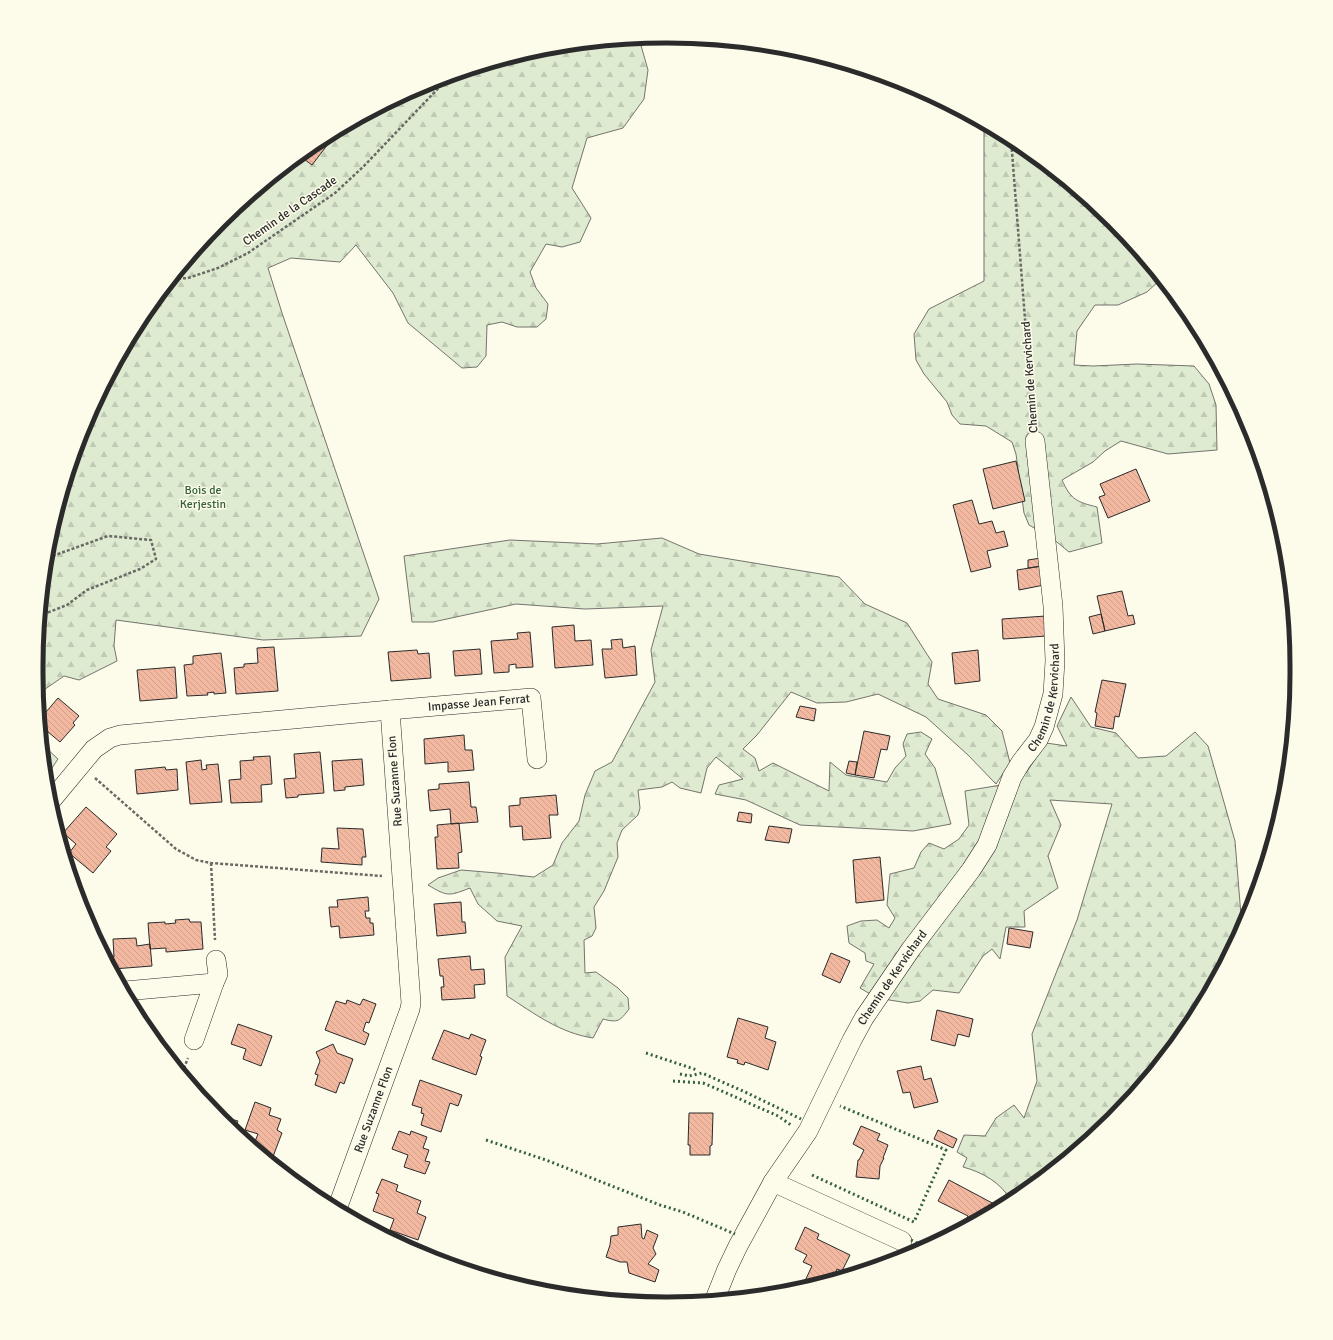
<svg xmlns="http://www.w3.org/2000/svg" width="1333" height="1340" font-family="Signika,sans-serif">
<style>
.forest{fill:url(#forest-firs);stroke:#74746e}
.building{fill:url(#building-back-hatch);stroke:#2b2b2b}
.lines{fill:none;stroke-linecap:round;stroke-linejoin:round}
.street-casing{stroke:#2b2b2b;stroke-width:20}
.path{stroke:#6a6964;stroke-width:2.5;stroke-dasharray:3 2;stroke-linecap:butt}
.street{stroke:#fdfbea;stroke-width:19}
.hedge{stroke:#34623c;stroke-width:3;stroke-dasharray:2 3;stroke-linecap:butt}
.labels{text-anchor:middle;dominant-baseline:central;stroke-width:3;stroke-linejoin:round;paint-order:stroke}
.street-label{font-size:12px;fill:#2b2b2b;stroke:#fdfbea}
.park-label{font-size:12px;fill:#34623c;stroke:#fdfbea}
.rim{fill:none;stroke:#2b2b2b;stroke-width:5}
</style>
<defs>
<pattern id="forest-firs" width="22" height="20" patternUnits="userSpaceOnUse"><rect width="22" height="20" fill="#deebd1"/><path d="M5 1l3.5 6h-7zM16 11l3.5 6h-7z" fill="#bfcab4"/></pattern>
<pattern id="building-back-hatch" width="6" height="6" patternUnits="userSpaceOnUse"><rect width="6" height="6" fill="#f2b8a0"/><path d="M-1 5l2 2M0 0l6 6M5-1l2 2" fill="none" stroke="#d09e8a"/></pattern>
</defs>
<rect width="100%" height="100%" fill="#fdfbea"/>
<!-- forest -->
<path class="forest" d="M645,38l-5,4 8,28 -4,29 -21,29 -36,10 -15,50 19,30 -11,24 -18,5 -16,-3 -16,28 6,16 12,16 -2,15 -9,8h-20l-15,-5 -15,3 -1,31 -9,11 -15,1 -54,-45 -15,-30 -37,-48 -16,17 -49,-4 -23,10 14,45 97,286 -18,37 -98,4 -147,-20 -2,26 3,15 -38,19 -15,-4 -26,18 -2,-21 12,-129 36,-119 58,-109 79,-95 95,-79 109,-58 118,-36z
M984,125l33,17 95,79 49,58 -14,13 -29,13h-23l-18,26 -3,34 19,1 44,-2 57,2 15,18 7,21 1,45 -49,4 -47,-13 -16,10 -12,11 -31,18c9,20 15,22 35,27l5,36 -33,9 -17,-14 -23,-13 -5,-12 -8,-59 -4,-12 -26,-16 -26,-2 -8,-9 -5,-13 -23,-28 -8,-14 -2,-26 15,-25 55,-28z
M662,538l37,16 140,23 26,27 42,19 25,39 -4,22 10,15 48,16 16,16 8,32 -14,21 -28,-29 -42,-38 -48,-23 -32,8 -29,1 -26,-11 -34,43 -14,14 12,9 4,13 14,-8 56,28 1,-29 16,13 41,7 8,-14 11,-12 -3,-12 4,-10 14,-2 11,7 -7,15 10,14 16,56 -38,7 -113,-6 -54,-25 -31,-6 4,-9 24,-6 -27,-22 -9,11 -6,25 -21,-5 -8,-6 -10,5 -24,3 2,18 -2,7 -16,15 -5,13 1,14 -14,34 -10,16 2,21 -4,8 -8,4 1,33 11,-1 22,16 10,10 1,11c-9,12 -11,14 -26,10l-10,19c-33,-5 -58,-24 -86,-42l-2,-39 17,-31 -25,-5 -19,-17 -8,-16c-21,8 -22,9 -42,-3l10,-7 23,-8 36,3 37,4 19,-12 9,-22 17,-22 6,-26 10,-24 17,-9 43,-80 -4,-32 12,-44 -78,3 -69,-5 -83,18h-21l-8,-66 106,-16 87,4z
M1071,697l20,30 25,6 22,25 28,-2 29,-24 13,14 27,95 7,87 -51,96 -79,95 -95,79 -6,3c-9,-18 -29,-29 -48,-34l4,-9 -10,-6 7,-17 21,1 11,-18 18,-13 10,13 13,-37 -5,-47 45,-114 35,-116 -62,-4 11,25 -13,31 10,32 -34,23 1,16h-19l-6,32 -8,-10 -9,7 -24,37 -26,-3 -13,11 -12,2 -31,-5 -17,-10 14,-24 -8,-3 -1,-8 -16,-10 -2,-17 14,-5 16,-1 12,8 6,-10 -8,-13 3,-31 24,-6 7,-16 8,-9 15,6 15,-10 10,-14 -4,-34 36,-6 25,-12 20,-30 21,3 -10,-20z
M43,745l15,14 -10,15 -2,1z"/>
<!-- building -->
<path class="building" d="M359,120l-6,8 -5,-3 11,-6z
M338,131l-26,34 -12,-9 16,-14z
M1016,461l9,40 -32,8 -10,-40z
M1136,469l14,32 -42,17 -9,-21 6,-2 -5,-11z
M972,500l7,24 13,-3 4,12 8,-2 4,15 -21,5 4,16 -20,5 -18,-67z
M1041,558l1,8 -14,2v-8z
M1042,566l2,19 -25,5 -2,-20z
M1122,591l6,25 5,-1 2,9 -30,7 -8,-35z
M1101,614l4,17 -12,3 -4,-17z
M1046,616l1,20 -44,3 -1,-20z
M574,625l1,16 16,-1 2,25 -38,3 -3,-41z
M530,632l3,35 -17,1v-4l-7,1v7l-15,1 -3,-32 27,-2 -1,-6z
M622,639l1,9 12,-2 2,29 -32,3 -3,-29h10l-1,-9z
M274,647l4,44 -42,3 -2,-26 10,-1v-3l14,-1 -1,-15z
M480,649l2,25 -27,2 -2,-25z
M417,650l1,4 11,-1 2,25 -40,3 -3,-29z
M978,650l2,31 -25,3 -3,-31z
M221,653l5,40 -12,1v-2l-7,1 1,2 -21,1 -3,-31 9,-1v-8z
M175,667l2,31 -37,3 -3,-31z
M1102,680l24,4 -7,33 -4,-1 -2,13 -18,-3 2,-13 -2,-1z
M58,698l21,18 -6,7 2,2 -15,17 -19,-16 -1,-7z
M800,706l16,3 -2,12 -18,-4z
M864,731l26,5 -3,14 -6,-1 -7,29 -19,-3z
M464,735l1,15h7l2,20 -26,2v-10l-23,2 -1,-25z
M320,752l4,41 -26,2v2l-12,1 -2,-19 12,-1 -2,-24z
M270,756l2,28 -11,1 1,17 -31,1 -2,-23 12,-1 -1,-18 14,-1 -1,-3z
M362,759l2,26 -19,2v3l-11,1 -2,-30z
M201,760l1,10 5,-1 -1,-4 12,-1 4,38 -32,2 -4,-42z
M849,761l8,1 -2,13 -9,-2z
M165,767l1,3 11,-1 1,21 -41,4 -2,-24z
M469,782l2,25h5l2,15 -27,2 -1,-15 -20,2 -2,-21 11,-1v-5z
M556,795l2,20h-9l2,23 -28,2 -1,-14 -12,1 -1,-21 11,-1v-7z
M86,807l31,27 -11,13 5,4 -18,22 -24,-20 7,-9 -13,-11z
M739,812l13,2 -1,9 -14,-2z
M459,823l3,29 -4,1 1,15 -22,1 -2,-32h3l-1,-12z
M769,826l23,3 -3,14 -24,-3z
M337,828l26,1 3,28h-4v8l-41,-3 1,-14 17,1z
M880,857l4,43 -28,3 -3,-43z
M368,897l1,14h-4l1,7h4v5h3l1,12 -34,3 -1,-12 -8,1 -2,-20h9l-1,-7z
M461,902l1,20h3l1,11 -29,3 -3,-32z
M189,919l1,3h11l2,27 -37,3v-4l-16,1 -2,-26 17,-1v2l11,-1 -1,-3z
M1009,928l24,4 -3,16 -23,-4z
M136,938l1,8 13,-2 2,22 -39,3 -2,-12h3l-1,-18z
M831,953l19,8 -10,22 -18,-8z
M470,956l1,14 13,-1 1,15 -11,1 1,13 -33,2 -1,-13h3l-1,-11h-3l-2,-17z
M363,999l13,5 -7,19 -3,-1 -3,9 6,3 -4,11 -40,-15 11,-29 10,3 1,-4 13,5z
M937,1010l36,9 -4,18 -11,-3 -3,12 -24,-6z
M738,1018l30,9 -3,11 11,4 -8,28 -23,-8 -1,3 -7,-2 1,-3 -11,-3z
M238,1024l34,12 -11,30 -18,-7 3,-10 -15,-5z
M444,1030l25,9 2,-5 15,6 -6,16 2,1 -6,18 -44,-16z
M333,1044l4,9 16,6 -9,25 -4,-2 -4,11 -21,-8 3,-10 -3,-1 5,-13 -4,-9z
M921,1066l3,14 7,-2 7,24 -24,6 -4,-16 -7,1 -6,-22z
M420,1080l42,15 -4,11 -8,-3 -9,29 -20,-7 3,-11 -3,-1 1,-5 -10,-3z
M255,1102l16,6 -2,7 12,4 -4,11 5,3 -10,26 -10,-6 2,-5 -10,-4 4,-10 -13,-4z
M212,1109l16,6 -1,3 11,3 -4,10 -13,-12z
M689,1113h24l-1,32 -2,1v9h-20v-10h-2z
M861,1126l19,8 -3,6 11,5 -5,13h1l-4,8 -1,13 -23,-2 2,-17h1l5,-10 -11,-6z
M938,1130l19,9 -4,9 -19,-9z
M399,1131l11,4 1,-4 16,6 -4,11 6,2 -4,11 5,1 -5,12 -21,-7 4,-12 -16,-6z
M382,1179l16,6 -2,6 25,10 -4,12 9,4 -8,23 -28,-10 4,-11 -21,-8 6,-17 -3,-1z
M949,1180l47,25 -2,5 -31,16 5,-10 -30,-15z
M641,1224l1,14 2,1 3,-9 11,5 -5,13 3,6 -8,10 11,6 -4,12 -26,-9 -2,-11h-7l-14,-5 4,-12 1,-9 7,-1v-8z
M805,1227l14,7 -2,5 33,16 -8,16 -5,-2 -4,10 -23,7 -6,-3 8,-17 -9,-4 4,-7 -12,-6z"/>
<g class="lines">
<defs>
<g id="street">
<path id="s1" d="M50,802l44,-53 16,-11 10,-3 270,-25 141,-12 6,61"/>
<path d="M125,991l89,-8 4,-9 -2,-14"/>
<path d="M194,1040l20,-57"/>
<path d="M773,1182l129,59"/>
<path id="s2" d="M337,1209l73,-200 1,-6 -21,-293"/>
<path id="s3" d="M715,1299l12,-30 11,-23 35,-64 35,-51 44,-91 12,-22 47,-69 60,-79 16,-25 25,-68 9,-15 17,-22 6,-13 9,-33 2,-33 -2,-55 -18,-165"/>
</g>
</defs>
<!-- street casing -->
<use href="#street" class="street-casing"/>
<!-- path -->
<path class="path" d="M1011,139l22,283
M173,279l15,-1 30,-10 30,-15 87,-60 29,-27 86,-90
M41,619l3,-5 23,-9 20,-15 53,-21 16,-10 -5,-19 -43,-4 -61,22
M95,778l81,71 20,11 15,3 171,13
M211,863l4,77
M182,1073l6,-15"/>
<!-- street -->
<use href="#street" class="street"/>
<!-- hedge -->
<path class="hedge" d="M646,1053l51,17
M680,1074l9,2 13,-3 41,18 58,28
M673,1081l30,2 12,5 63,28 13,9
M486,1140l60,20 114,45 23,7 52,22
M812,1175l102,47 32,-72 -106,-44
M911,1240l14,7
M901,1253l1,5"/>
</g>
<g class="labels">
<!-- street labels -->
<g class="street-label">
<text transform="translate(290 211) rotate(-35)">Chemin de la Cascade</text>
<text transform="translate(1030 377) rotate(-94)">Chemin de Kervichard</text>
<text stroke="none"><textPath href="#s3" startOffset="692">Chemin de Kervichard</textPath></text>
<text stroke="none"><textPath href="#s1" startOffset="459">Impasse Jean Ferrat</textPath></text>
<text transform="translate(395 781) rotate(-94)">Rue Suzanne Flon</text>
<text stroke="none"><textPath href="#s3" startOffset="368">Chemin de Kervichard</textPath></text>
<text stroke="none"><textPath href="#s2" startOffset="106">Rue Suzanne Flon</textPath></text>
</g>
<!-- park labels -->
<g class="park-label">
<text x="203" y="490">Bois de<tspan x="203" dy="14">Kerjestin</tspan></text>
</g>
</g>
<!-- crop -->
<path d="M0 0H1333V1340H0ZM666 43H667A623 623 0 0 1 1290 666V674A623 623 0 0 1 667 1297H666A623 623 0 0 1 43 674V666A623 623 0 0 1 666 43Z" fill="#fdfbea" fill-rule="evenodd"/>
<path class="rim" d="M666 43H667A623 623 0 0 1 1290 666V674A623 623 0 0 1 667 1297H666A623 623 0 0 1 43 674V666A623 623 0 0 1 666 43Z"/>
</svg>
